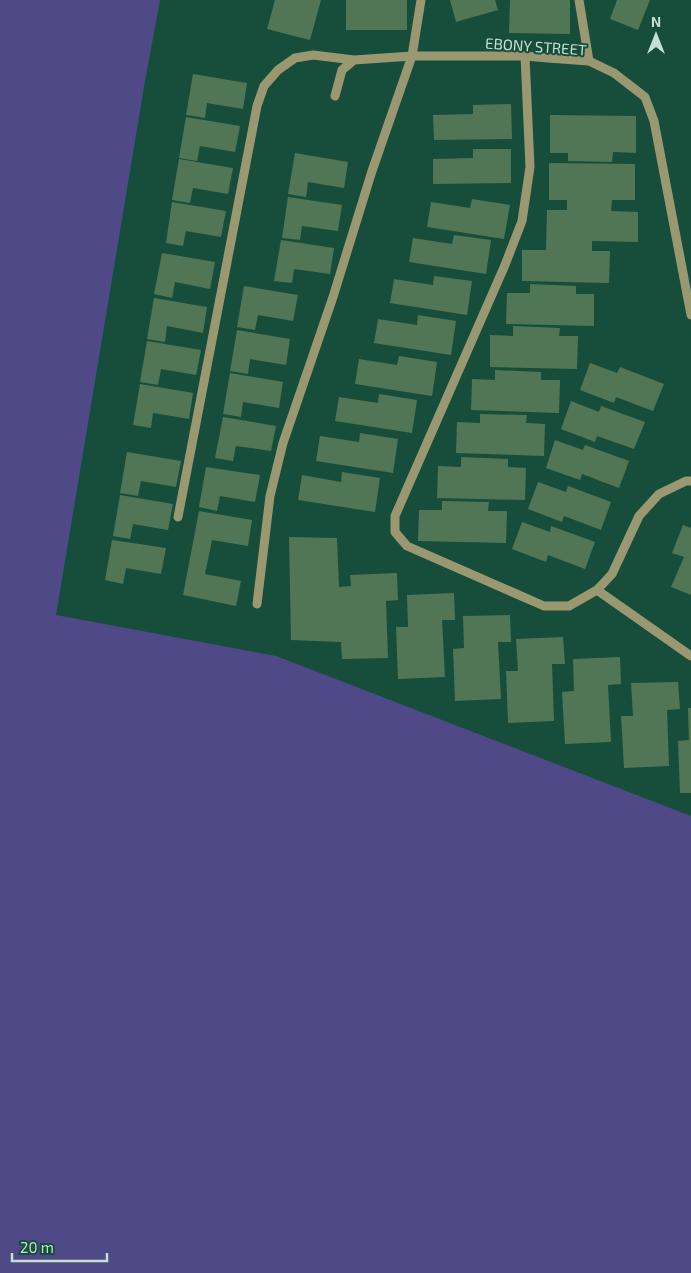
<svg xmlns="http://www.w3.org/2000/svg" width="691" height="1273" font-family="'Exo 2',sans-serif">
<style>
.green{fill:#504987}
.building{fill:#517655}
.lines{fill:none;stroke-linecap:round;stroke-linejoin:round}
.minor{stroke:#999871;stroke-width:9}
.labels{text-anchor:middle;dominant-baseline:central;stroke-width:4;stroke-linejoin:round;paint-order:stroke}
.street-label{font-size:15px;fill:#c4dfd3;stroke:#174e3b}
</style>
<rect width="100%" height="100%" fill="#174e3b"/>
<!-- green -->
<path class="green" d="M0,0h160l-15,81 -89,534 220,41 415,160v457h-691z"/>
<!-- building -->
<path class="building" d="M275,0h46l-11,40 -43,-11z
M346,0h61v30h-61z
M450,0h45l3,10 -42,12z
M510,0h60v34l-61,-1z
M617,0h33l-12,30 -28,-11z
M193,74l54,9 -4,26 -36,-6 -2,15 -19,-3z
M511,104l1,35 -78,1 -1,-25 40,-1v-9z
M550,115l86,1v37l-23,-1 -1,10 -44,-1v-8h-18z
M186,117l54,9 -5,26 -35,-6 -3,15 -18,-3z
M473,149h38v34l-78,1v-25l40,-1z
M295,153l53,9 -4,26 -36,-6 -2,15 -18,-3z
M179,159l54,9 -5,26 -35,-6 -3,15 -18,-3z
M549,163l86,1v36h-23l-1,11 27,1v30l-46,-1v10h18l-1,32 -87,-2v-31h24l1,-40h20v-10h-18z
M288,197l54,8 -4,26 -36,-5 -2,14 -18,-2z
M472,199l38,6 -6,34 -77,-12 4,-25 39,6z
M172,202l54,9 -5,26 -35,-6 -3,15 -17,-3z
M454,235l37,5 -5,34 -77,-12 4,-24 39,6z
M281,240l53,8 -4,26 -36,-5 -2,14 -18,-2z
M162,253l53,9 -5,27 -35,-7 -3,16 -18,-4z
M434,276l38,5 -5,34 -77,-12 4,-24 39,6z
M530,284l46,2v8h18v32l-88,-2 1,-31h23z
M244,286l54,9 -5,26 -35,-6 -3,15 -18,-3z
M154,298l53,9 -4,26 -36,-7 -2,16 -18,-3z
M418,315l38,6 -5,34 -77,-12 4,-24 39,6z
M513,326l47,2 -1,8h19l-1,33 -87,-2v-32l23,1z
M237,330l53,9 -4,26 -36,-6 -2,15 -18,-3z
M147,341l54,9 -5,25 -35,-6 -3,16 -18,-3z
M399,356l38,6 -5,34 -77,-12 4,-25 38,6z
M590,363l27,10 3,-6 44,17 -11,27 -37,-14 -2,6 -34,-13z
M495,370l46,2v8h19l-1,33 -88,-3 1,-31 23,1z
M230,373l53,9 -4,26 -36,-6 -2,15 -18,-3z
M140,384l53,9 -4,26 -36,-6 -2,15 -18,-3z
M379,394l38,6 -5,33 -77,-12 4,-24 39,6z
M571,401l28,11 2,-6 44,16 -11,27 -37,-13 -2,6 -34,-13z
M480,414l47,1 -1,8 19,1 -1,32 -88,-3 1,-31 23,1z
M223,417l53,9 -5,25 -35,-5 -3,15 -18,-3z
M360,433l38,6 -5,34 -77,-12 4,-25 39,6z
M555,440l28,10 2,-5 44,16 -10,27 -37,-14 -2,6 -34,-12z
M127,452l54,9 -5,26 -35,-6 -3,15 -18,-3z
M461,457l47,2v8l18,1 -1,32 -88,-2 1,-32 23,1z
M206,467l54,8 -5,27 -35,-6 -3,15 -18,-4z
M342,472l38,6 -5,34 -77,-12 4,-25 39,7z
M538,482l28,10 2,-6 43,16 -10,28 -37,-14 -2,6 -34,-13z
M120,495l53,9 -5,26 -35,-6 -3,15 -17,-3z
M442,501l47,1 -1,9h19l-1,32 -88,-2 1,-31h23z
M199,511l53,9 -4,26 -36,-6 -7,34 36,7 -5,25 -53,-11z
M522,522l28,10 1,-6 44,16 -10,27 -37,-14 -2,7 -34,-13z
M683,525l8,3v67l-20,-8 13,-30 -12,-4z
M289,537l48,1 2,49 12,-1 -1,-11 47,-2 1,27 -12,1 2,57 -46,1 -1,-17 -50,-2z
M112,540l54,8 -5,26 -35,-6 -3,16 -18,-4z
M454,593l1,27h-13l3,57 -47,2 -2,-52h12l-1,-32z
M510,615l1,27h-13l3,57 -46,2 -2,-52 11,-1 -1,-32z
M563,637l2,27h-13l2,57 -46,2 -2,-52h12l-2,-32z
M620,657l1,27 -13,1 3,57 -46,2 -3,-52 12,-1 -1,-32z
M678,682l2,27 -13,1 2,56 -45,2 -3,-52h12l-2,-33z
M688,708h3v85h-11l-2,-52 11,-1z"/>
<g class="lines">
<!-- minor -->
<path class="minor" d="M579,0l10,61
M525,56l5,111 -8,54 -17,44 -110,251v16l12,14 137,60h25l28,-16 15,-16 27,-58 20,-22 27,-13h5
M335,96l7,-26 12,-10 58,-4h113l23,2 41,3 25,12 31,24 9,24 37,194
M178,517l79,-411 7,-20 14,-16 17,-12 18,-3 41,5
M597,590l94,66
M257,604l13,-108 13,-53 50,-146 39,-126 40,-115 9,-56"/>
</g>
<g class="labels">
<!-- street labels -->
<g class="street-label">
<text transform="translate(536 46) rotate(4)">EBONY STREET</text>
</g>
</g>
<!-- north arrow -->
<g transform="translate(656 35)" stroke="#174e3b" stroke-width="4" paint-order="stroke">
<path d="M0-4L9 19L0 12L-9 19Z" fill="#c4dfd3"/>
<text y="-8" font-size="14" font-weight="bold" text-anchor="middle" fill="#c4dfd3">N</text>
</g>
<!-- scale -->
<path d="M12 1253v8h95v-8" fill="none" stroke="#c4dfd3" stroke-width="2.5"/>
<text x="20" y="1253" font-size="15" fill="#c4dfd3" stroke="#174e3b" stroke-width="4" paint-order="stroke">20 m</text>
</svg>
